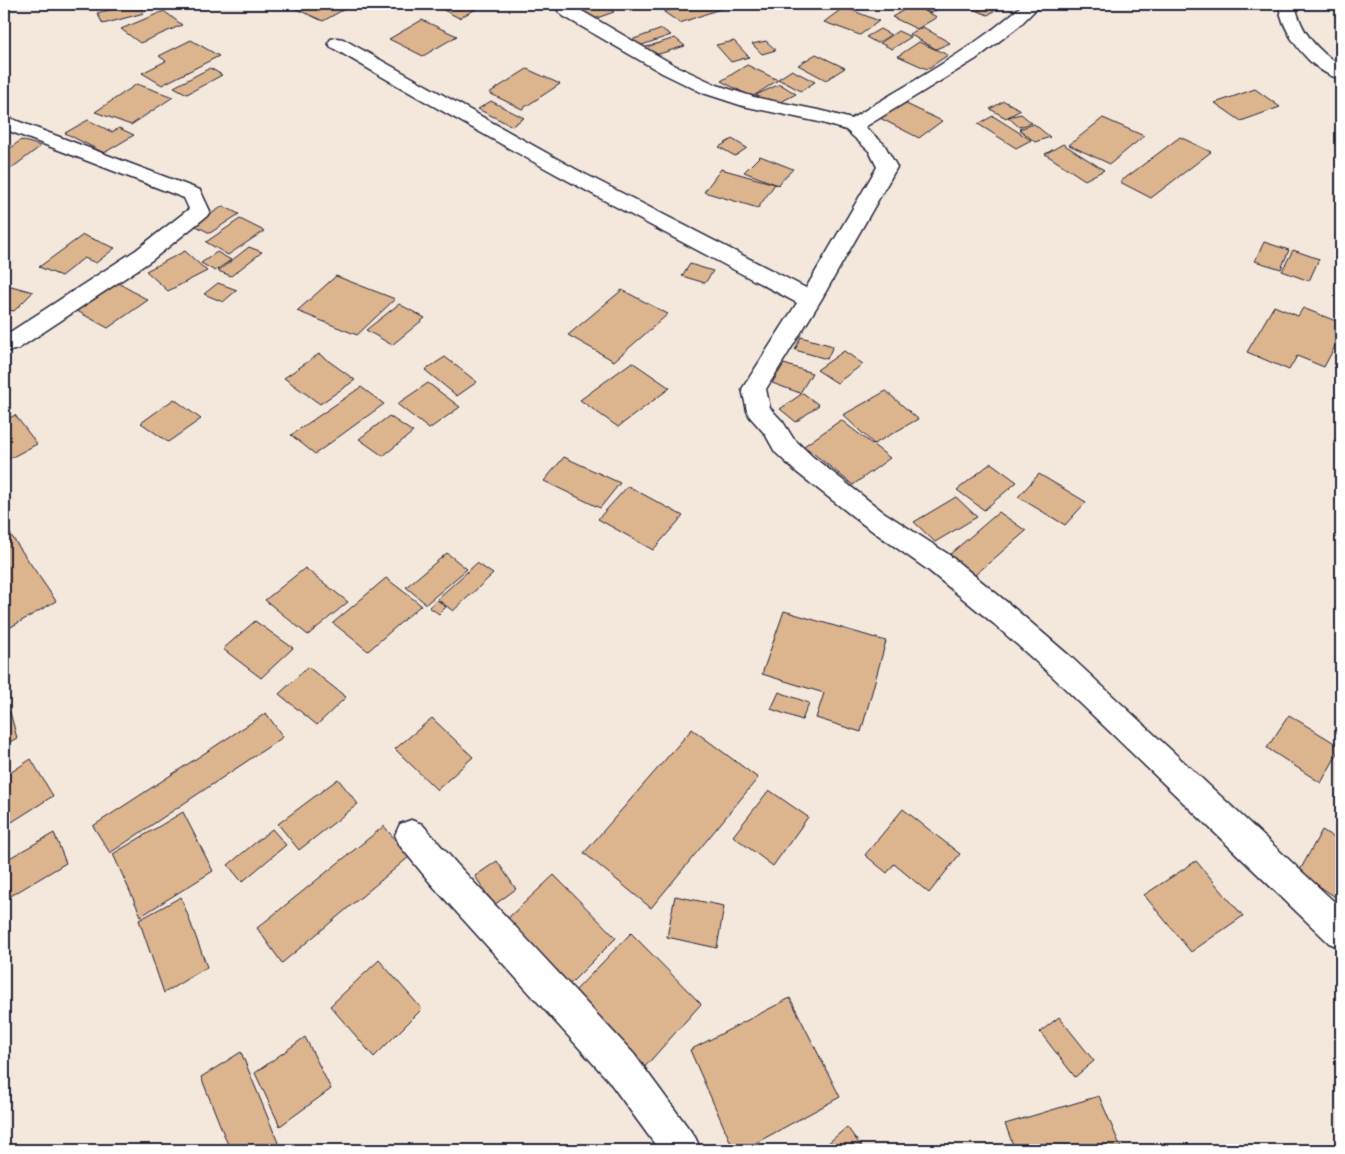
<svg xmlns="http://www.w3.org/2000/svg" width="1345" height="1154" font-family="Itim,sans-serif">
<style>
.building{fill:#dcb48d;stroke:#22223b}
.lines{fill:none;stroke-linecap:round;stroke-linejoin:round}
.minor-casing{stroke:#22223b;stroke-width:3}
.minor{fill:#fff;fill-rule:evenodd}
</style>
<rect width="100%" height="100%" fill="#f4e8dd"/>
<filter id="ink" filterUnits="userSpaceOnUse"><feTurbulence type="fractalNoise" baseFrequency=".02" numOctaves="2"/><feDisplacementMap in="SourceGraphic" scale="10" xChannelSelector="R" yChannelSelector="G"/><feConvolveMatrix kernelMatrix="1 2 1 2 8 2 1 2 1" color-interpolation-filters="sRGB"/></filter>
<g filter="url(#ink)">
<!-- building -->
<path class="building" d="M132,4h5l7,9 -41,11 -6,-11z
M177,4h21l-13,5z
M299,4h46l5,2 -27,15 -31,-14z
M432,4h54l-27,14z
M574,4h29l11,8 -20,7z
M686,4h48l-54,19 -16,-11z
M911,4h32l2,1 -14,8z
M961,4h43l-16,11z
M1095,4h32l1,2h-32z
M912,5l25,12 -20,12 -25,-12z
M844,7l35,14 -19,14 -36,-13z
M164,11l18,14 -42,18 -19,-14z
M422,20l35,16 -34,20 -34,-17z
M923,27l27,16 -14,6 -27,-15z
M662,29l9,6 -32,11 -8,-6z
M880,29l11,6 -14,8 -11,-6z
M898,31l13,6 -19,12 -12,-6z
M675,38l10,8 -36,11 -9,-8z
M191,40l28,16 -57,29 -20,-12 24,-12 -7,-5z
M734,41l15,16 -18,5 -15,-17z
M766,41l10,9 -14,4 -10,-10z
M919,42l29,13 -21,14 -29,-13z
M816,54l29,14 -19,12 -28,-15z
M747,65l31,15 -26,17 -31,-16z
M210,68l12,7 -35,19 -13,-7z
M527,69l33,15 -38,25 -33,-16z
M792,70l23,12 -14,9 -23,-12z
M137,84l36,13 -42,28 -36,-13z
M780,84l16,10 -23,12 -17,-11z
M1255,89l25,18 -39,14 -26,-18z
M491,101l33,17 -12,8 -34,-17z
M900,101l42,20 -23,17 -43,-22z
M1004,101l17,9 -15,8 -16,-9z
M1021,114l11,9 -13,4 -11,-10z
M993,116l38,24 -15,8 -38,-24z
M1103,118l41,18 -34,28 -41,-19z
M88,120l24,12 7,-4 15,7 -30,18 -39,-20z
M1034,124l16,13 -15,5 -16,-13z
M1180,137l31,15 -60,46 -31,-16z
M732,139l15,9 -12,8 -16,-9z
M21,140l20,6 -32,24 -5,-2v-15z
M1063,144l41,26 -19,10 -40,-26z
M760,156l33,13 -15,16 -34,-13z
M721,169l54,15 -17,24 -54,-16z
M223,206l16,8 -29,19 -16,-8z
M240,219l24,12 -36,24 -22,-13z
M83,235l32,13 -19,15 -12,-5 -23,18 -22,-9z
M1264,242l25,8 -8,19 -26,-8z
M249,247l13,5 -31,24 -13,-5z
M1293,250l26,9 -10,22 -27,-10z
M185,251l22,20 -39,20 -22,-20z
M217,252l14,8 -16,11 -14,-8z
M690,264l23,7 -8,12 -23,-7z
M336,276l59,23 -38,36 -60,-24z
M118,283l30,17 -40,28 -31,-17z
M218,283l19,7 -14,12 -19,-8z
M4,284l29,8 -19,19 -10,-2z
M622,290l46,24 -54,47 -46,-26z
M399,304l26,14 -33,27 -26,-15z
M1274,306l24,10 5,-8 38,15v12l-17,32 -27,-11 -8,14 -42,-18z
M801,337l32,9 -6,13 -32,-9z
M844,351l19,13 -26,19 -20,-13z
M319,354l36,26 -35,24 -36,-26z
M445,357l32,25 -20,14 -32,-26z
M632,362l38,26 -52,39 -38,-27z
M784,364l28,9 -12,20 -28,-10z
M428,383l32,24 -31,22 -32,-25z
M361,387l23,17 -69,50 -24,-19z
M886,391l32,28 -44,25 -31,-29z
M803,393l16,12 -23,17 -16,-13z
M174,399l27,20 -33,23 -27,-19z
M15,415l22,29 -32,17 -1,-40z
M389,416l24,16 -30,24 -24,-17z
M841,420l49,38 -37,27 -49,-39z
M564,457l56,26 -20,25 -56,-27z
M991,463l26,19 -33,28 -27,-20z
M1039,474l47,28 -21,23 -47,-28z
M628,486l55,30 -30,34 -55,-31z
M956,497l21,20 -42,25 -21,-20z
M999,512l27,19 -51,44 -26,-20z
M6,528l50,73 -52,30v-101z
M447,553l20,16 -41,35 -20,-17z
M477,563l16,11 -40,37 -16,-12z
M305,568l43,34 -40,33 -43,-35z
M386,578l35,27 -53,46 -35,-28z
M437,600l9,7 -7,7 -10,-7z
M784,611l102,30 -25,91 -45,-14 8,-25 -62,-19z
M255,621l38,27 -32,30 -38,-29z
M308,667l38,30 -29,28 -38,-31z
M779,692l30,11 -7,17 -31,-11z
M10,712l7,26 -13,7v-30z
M266,713l17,24 -173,116 -17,-27z
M1289,715l52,32 -20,36 -54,-35z
M432,718l41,39 -36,33 -42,-41z
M692,729l66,49 -107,130 -67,-55z
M31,759l22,37 -49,31v-50z
M338,779l20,25 -59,46 -21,-26z
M769,790l39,27 -35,49 -40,-30z
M903,809l57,45 -31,39 -35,-29 -7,9 -22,-18z
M183,812l30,59 -72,45 -28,-62z
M384,826l25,31 -127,106 -25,-35z
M272,829l14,16 -44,37 -14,-17z
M1322,830l19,12v59l-42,-29z
M54,833l12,30 -62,37v-39z
M497,861l19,28 -22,16 -19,-29z
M1196,861l47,55 -52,36 -47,-57z
M554,875l62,63 -47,47 -61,-67z
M675,896l49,10 -7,42 -50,-11z
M181,897l26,70 -43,26 -25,-73z
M631,933l70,71 -58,65 -70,-76z
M379,960l43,49 -48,48 -44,-51z
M790,998l50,99 -97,53h-9l-44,-100z
M1059,1017l35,44 -19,16 -35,-45z
M305,1037l26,52 -51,37 -25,-53z
M241,1052l40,98h-51l-29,-73z
M1099,1096l23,54h-107l-10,-26z
M847,1127l17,23h-44z"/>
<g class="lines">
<defs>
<path id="minor" d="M552,4h18l104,61 43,20 37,12 69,14 28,8c59,-37 121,-68 172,-115h18l-22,22 -43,33 -111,68 19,17 13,23 -76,133 -55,89 4,19 13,14 10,16 20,19 69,54 66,43 66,54 58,50 269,250v40l-12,-5 -277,-267 -58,-52 -66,-54 -64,-45 -69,-54 -20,-19 -10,-18 -15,-17 -3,-6 -5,-22 55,-86c-157,-83 -313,-166 -466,-256l-3,-4 3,-4 6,-1 6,1 236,132 227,117 71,-121 -8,-16 -23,-21 -27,-8 -76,-16 -40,-13 -41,-20 -99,-57z
M1279,4h16c6,29 22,46 46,62v13c-29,-6 -60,-46 -62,-75z
M4,116l196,74 10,21 -3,5 -55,44 -134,89 -8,2 -6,-2v-13l132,-86 53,-41 -5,-11 -180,-69z
M411,820l11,4 34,39 178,191 61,83 6,13h-42l-51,-70 -176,-195 -32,-39 -5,-11 5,-11z"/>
</defs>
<!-- minor casing -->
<use href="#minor" class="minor-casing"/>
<!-- minor -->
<use href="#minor" class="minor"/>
</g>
</g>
<!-- margin -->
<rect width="1345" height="1154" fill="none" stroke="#fff" stroke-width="20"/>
<rect x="10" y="10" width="1325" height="1134" fill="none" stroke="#22223b" stroke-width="2" filter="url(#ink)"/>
</svg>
